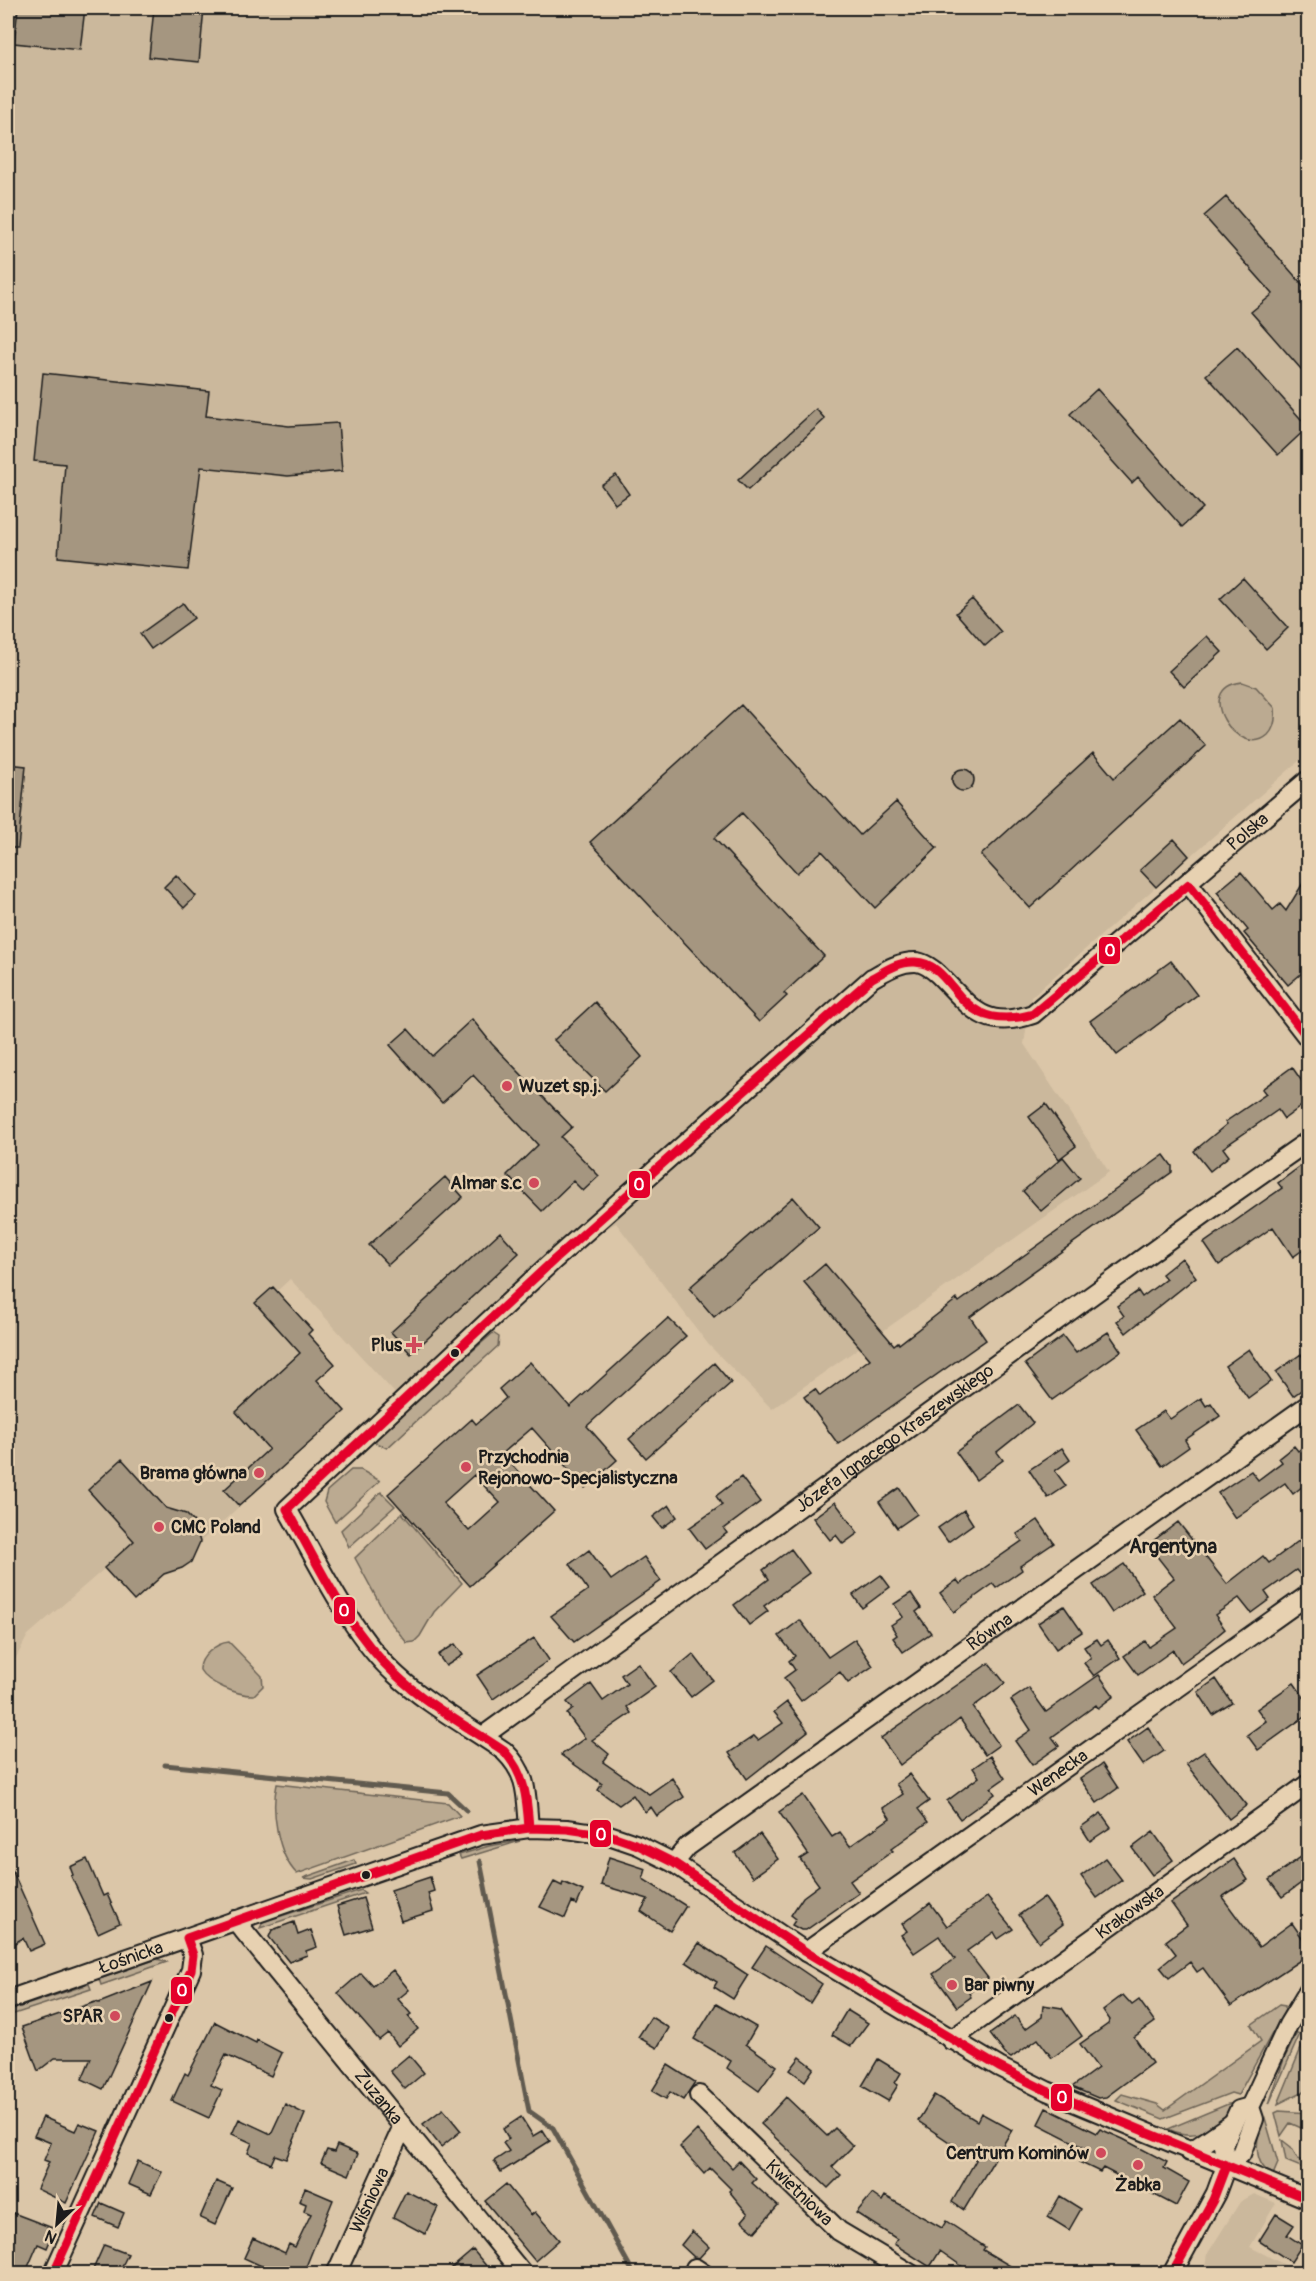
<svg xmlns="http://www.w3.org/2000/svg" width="1316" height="2281" font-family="Pangolin,sans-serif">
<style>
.built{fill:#cbb89c}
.green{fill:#bbaa91;stroke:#6c6356;stroke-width:1.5}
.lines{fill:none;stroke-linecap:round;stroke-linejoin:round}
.stream{stroke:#615a4f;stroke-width:5}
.building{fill:#a59680;stroke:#1c1c1c;stroke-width:1.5;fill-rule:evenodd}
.minor-casing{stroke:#1c1c1c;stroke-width:22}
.minor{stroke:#e7d1b1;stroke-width:18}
.bus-1-casing{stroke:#e7d1b1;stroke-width:14}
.bus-1{stroke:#e4002b;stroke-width:9}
.poi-dot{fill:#d1495b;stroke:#e7d1b1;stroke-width:2}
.bus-dot{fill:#1c1c1c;stroke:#e7d1b1;stroke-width:2}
.labels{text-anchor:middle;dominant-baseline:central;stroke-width:5;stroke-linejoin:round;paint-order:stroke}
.street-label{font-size:18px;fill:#1c1c1c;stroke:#e7d1b1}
.poi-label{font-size:18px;font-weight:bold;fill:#1c1c1c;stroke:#e7d1b1;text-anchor:end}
.neighbourhood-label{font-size:20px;font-weight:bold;fill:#1c1c1c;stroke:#e7d1b1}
.line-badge{stroke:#e7d1b1;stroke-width:2}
.badge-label{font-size:16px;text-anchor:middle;font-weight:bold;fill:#fff}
</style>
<rect width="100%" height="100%" fill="#dbc6a8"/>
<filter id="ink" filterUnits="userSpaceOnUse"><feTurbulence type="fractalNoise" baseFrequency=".0167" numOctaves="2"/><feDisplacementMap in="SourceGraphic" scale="12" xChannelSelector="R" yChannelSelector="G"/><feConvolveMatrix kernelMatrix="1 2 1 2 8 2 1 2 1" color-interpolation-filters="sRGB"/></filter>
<g filter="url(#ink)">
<!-- built -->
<path class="built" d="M8,8h1300v745l-277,244 -7,47 85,128 -337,237 -64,-65 -92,-121 -61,36 -153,142 -112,-122 -13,12 35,39 -4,4 27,30 -29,27 12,14 12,-10 15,16 -145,131 -9,20 -18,9 -3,-3 -36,33 -30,-32 -76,66 -20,38z
M1254,2194l22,9 -26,44 45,23 13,-22v25h-103l3,-20 32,-51z"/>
<!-- green -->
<path class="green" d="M1242,682l14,5 19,21c1,10 0,20 -7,27 -29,26 -78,-47 -26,-53z
M493,1333l6,4 -1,9 -12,11 -99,91 -11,-5 -1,-5 5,-6z
M351,1470h10l19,11 -45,41 -11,-20 3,-11z
M381,1492l14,14 -46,41 -8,-17z
M402,1513l60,70 -28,29 -14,24 -6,6 -7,1 -19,-24 -33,-61z
M229,1642l33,34 1,10 -9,9c-15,1 -47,-12 -54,-25 -1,-13 16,-27 29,-28z
M277,1784l171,19 12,13 -163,58c-20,-20 -26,-64 -20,-90z
M520,1841l-59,18 -2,-4 30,-9z
M354,1860l2,4 -44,15 -9,-1z
M361,1890l4,3 -105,35 3,-6z
M157,1959l10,3 -66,23 -2,-6z
M89,1984l2,5 -83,27v-5z
M1279,2005l6,1v4l-47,85 -7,-2 -68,26 -47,-19 6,-6 35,10 8,6 96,-69 -10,-16z
M1297,2033l3,1 -31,70 15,-45z
M1304,2041l4,6v42l-30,15z
M1228,2104h4c-14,28 -37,37 -64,25z
M1279,2111l29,2v18l-18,-8 -9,13 -6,-23z
M1265,2118l13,45 -5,12c-21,-11 -18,-39 -8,-57z
M1282,2140l9,7 7,12 10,4v7l-22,-9z"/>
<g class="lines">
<!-- stream -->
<path class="stream" d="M165,1765l283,28 18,17
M480,1861l49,250 24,17 81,146"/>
</g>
<!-- building -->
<path class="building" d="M18,8h67l-5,42 -66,-7z
M154,8h50l-5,54 -50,-5z
M1226,197l82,94v86l-57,-65 22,-18 -69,-78z
M1237,347l71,80 -30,28 -72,-80z
M43,373l166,18 -3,25 83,10 49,-3 4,48 -54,5 -87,-9 -13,103 -130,-13 7,-93 -31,-3z
M1097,389l106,119 -21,19 -44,-50 -6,6 -62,-69z
M816,409l9,10 -77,71 -10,-10z
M616,475l13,19 -14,10 -14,-19z
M1243,578l45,50 -22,21 -46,-50z
M972,599l29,33 -16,14 -29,-33z
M183,603l11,15 -43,31 -11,-15z
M1207,636l15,16 -38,35 -15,-16z
M741,705l119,130 36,-33 41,46 -62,60 -53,-57 -25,22 -55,-60 -28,25 110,118 -40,37 3,3 -28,26 -169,-180z
M1180,718l26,28 -176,162 -49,-53 112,-102 21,25z
M8,764l18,2 -8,82h-10z
M952 780a11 11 0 1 1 22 0a11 11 0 1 1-22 0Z
M1174,839l15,17 -33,31 -16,-17z
M1241,872l32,38 7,-6 6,7 22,-36v93l-20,17 -44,-52 4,-3 -31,-38z
M176,875l20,21 -12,12 -20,-21z
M1171,961l26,34 -80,60 -27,-34z
M595,1002l47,55 -37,34 -51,-51z
M472,1019l20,25 80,83 -11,10 38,39 -16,15 -10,-10 -31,30 -35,-36 31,-30 -65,-70 -31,28 -52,-58 18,-16 24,27z
M1292,1067l16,23v11l-24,18 -6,-9 -55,38 6,8 -19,15 -16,-20 33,-27 -2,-2 41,-28 -4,-5z
M1046,1104l30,42 -17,13 -30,-42z
M1164,1155l8,11v6l-202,145 16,23 -148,104 -34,-47 11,-8 5,7 50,-37 -66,-77 21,-18 69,81 4,-3 1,2 58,-45 2,3z
M1063,1157l17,21 -39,33 -18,-20z
M1302,1165l6,9v72l-15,11 -20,-30 -54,38 -15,-22 78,-55 -4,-5z
M445,1177l18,20 -75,68 -19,-20z
M793,1197l26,30 -105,90 -25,-29z
M500,1232l19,21 -108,101 -20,-22z
M1182,1258l14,19 -70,56 -9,-12 7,-5 -7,-10 21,-15 4,6 24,-18 -4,-5z
M273,1287l39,43 -4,4 27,30 -18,16 28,31 -106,95 -15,-16 45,-41 -33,-37 64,-59 -45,-50z
M668,1318l18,18 -99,90 30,34 -32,28 -53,-60 -30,26 52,57 -84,75 -82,-92 84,-75 4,5 30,-26 -7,-9 31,-27 40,45zM474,1475l26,28 -31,28 -26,-28z
M1108,1332l13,19 -69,49 -27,-36 38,-28 13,17z
M1249,1349l22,32 -23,17 -23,-32z
M1301,1354l7,11v20l-15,11 -17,-24z
M714,1363l17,20 -85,75 -17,-19z
M1201,1398l5,8 5,-3 9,13 -35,24 4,7 -27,19 -26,-36 28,-19 6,8z
M1019,1405l14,18 -36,29 6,8 -27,20 -20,-28z
M1308,1443v39l-15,12 -8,-11 -50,35 -17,-25 33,-22 7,9 24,-18 -3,-4 15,-12 4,5z
M1062,1448l8,12 -15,11 11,15 -18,12 -19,-28z
M122,1459l44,49 20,6 8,8 6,20 -9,20 -9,6 -18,6 -30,27 -30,-33 30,-27 -46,-51z
M741,1477l19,25 -36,27 3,4 -22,16 -16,-21 33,-23 -6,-9z
M899,1488l18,26 -20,14 -18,-26z
M835,1502l23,31 -15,11 -7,-9 -6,5 -17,-22z
M669,1505l8,12 -15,11 -9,-11z
M964,1510l9,14 -25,18 -10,-14z
M1038,1520l16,23 -34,23 2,4 -26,18 -3,-4 -39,28 -14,-19 17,-13 3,4 62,-43 -5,-7z
M1178,1522l49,62 36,-28 6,7 39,-29v50l-12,-14 -31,22 5,7 -19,14 -12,-15 -24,17 10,14 -18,15 -26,19 -8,-13 -35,25 -14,-19 21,-15 4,6 28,-19 -25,-33 22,-17 -26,-33z
M791,1549l18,24 -45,33 4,5 -19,14 -15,-20 35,-26 -6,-9z
M589,1550l22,30 33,-23 17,24 -87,61 -23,-26 37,-26 -18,-26z
M1124,1564l19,27 -31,22 -19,-28z
M881,1575l9,12 -28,21 -9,-13z
M911,1593l10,15 -5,4 15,21 -28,19 -10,-14 4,-3 -6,-10 12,-8 -9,-13z
M1064,1606l18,26 -26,17 -18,-26z
M800,1620l28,37 27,-18 18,27 -25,17 -8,-11 -39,29 -17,-23 11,-8 -6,-9 6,-5 -16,-20z
M534,1638l15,22 -56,39 -16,-24z
M1097,1639l4,6 7,-5 12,18 -26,18 -10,-13 7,-6 -7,-10z
M455,1644l8,11 -17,11 -8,-11z
M693,1654l20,26 -22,17 -20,-25z
M638,1663l17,24 -28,20 4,6 -39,27 17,14 -6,8 46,32 23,-16 12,19 -27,19 -6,-9 -6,5 -12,-17 -14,10 -21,-15 4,-6 -41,-29 24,-17 -18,-24 6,-5 -6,-7 24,-18 12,17 24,-17 -6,-9z
M989,1663l16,20 -32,24 26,38 -14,10 -25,-36 -60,46 -19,-27z
M1099,1675l15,21 -16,12 -2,-3 -44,32 7,9 -27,19 -17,-24 16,-11 -20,-30 18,-12 17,24z
M1216,1679l16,24 -19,12 -15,-23z
M1294,1683l14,20v11l-50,36 -11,-15 19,-14 -9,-12z
M787,1702l21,29 -61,48 -18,-26 25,-17 4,4 25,-17 -9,-11z
M1148,1727l16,24 -21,14 -16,-23z
M1204,1752l43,53 -18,14 -43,-55z
M990,1756l15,22 -14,10 4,6 -35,25 -13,-18 32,-24 -6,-9z
M1102,1764l16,24 -21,15 -17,-24z
M909,1774l20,27 -11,8 10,13 -37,27 2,2 -43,30 9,12 -53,37h-5l-9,-5 4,-6 -5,-4 12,-18 16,-12 -19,-26 8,-5 -29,-42 24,-17 29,42 8,-5 10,14 40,-28 -7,-10 20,-14 -7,-10z
M1101,1813l10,14 -21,14 -9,-14z
M1153,1832l20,28 -21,15 -20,-27z
M760,1834l18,25 -25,18 -18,-24z
M1308,1852v26l-26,19 -13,-17z
M609,1857l37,12 -3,10 43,27 -16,25 -29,-20 7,-12 -47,-14z
M1105,1858l17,22 -25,18 -16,-22z
M87,1859l16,37 4,-2 13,29 -22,10 -27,-57 2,-1 -3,-8z
M1234,1859l14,21 -26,17 37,50 33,-24 16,23v9l-77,51 -28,-38 -6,4 -7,-10 -21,16 -9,-11 16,-13 -10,-13 21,-16 -16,-22z
M8,1861l37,83 -16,7 -6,-13 -15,9z
M430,1877l4,14 -6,2 5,18 -32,10 -10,-31z
M554,1882l8,4 1,-4 20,9 -6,14 -5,-3 -7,16 -25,-11z
M987,1897l26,32 -15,10 -4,-7 -27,19 21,27 -19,15 2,4 -14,10 -24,-33 22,-15 -16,-23 -25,17 -13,-18 6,-4 -5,-7 28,-21 17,23z
M1044,1897l19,27 -24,18 -20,-27z
M363,1898l9,29 -26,8 -9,-29z
M294,1922l4,13 13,-5 6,17 -11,4 1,4 -18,7 -20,-25 3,-7z
M699,1943l49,32 -15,24 -19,-12 3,-5 -31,-20z
M766,1946l56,38 -12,19 -58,-36z
M393,1970l16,20 -11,9 13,15 -3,2 10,13 -20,17 -10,-13 -9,7 -41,-47 23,-20 12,13z
M152,1982l-49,107 -21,-10 9,-21h-36l-17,13 -16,-44 73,-25 4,1z
M1123,1995l9,10 7,-5 16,22 -21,15 18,26 -46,34 -8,1 -26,-11 26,-19 -18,-24 28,-20 2,-4 -7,-10z
M716,2004l40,23 -10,17 31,22 -18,25 -32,-23 4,-7 -37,-22z
M1043,2005l19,3 20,28 -30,22 -14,-19 -27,19 -6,-4 -15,-20 25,-18 10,13 17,-12z
M847,2010l21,13 -17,23 -19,-11z
M651,2017l18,11 -12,20 -19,-11z
M215,2022l41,21 1,-3 25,13 -11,23 -45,-21 -15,30 11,5 -13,28 -37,-17 13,-28 3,2z
M409,2055l15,18 -19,16 -15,-18z
M800,2057l14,11 -9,13 -15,-11z
M878,2059l23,14 -6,10 3,2 -10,16 -26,-15z
M668,2065l27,17 -12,18 -13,-8 -4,7 -14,-8z
M934,2095l43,26 4,-8 31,17 -48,80 -12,-8 24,-42 -58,-39z
M786,2097l41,39 8,-8 18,18 -21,21 9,8 -13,13 -67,-64z
M285,2104l20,10 -19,45 -11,-4 -4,9 -23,-11 4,-10 -20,-9 7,-15 32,15z
M1046,2108l51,25 3,-4 23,10 44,23 -3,6 25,14 -13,24 -73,-38 -3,4 -21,-10 8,-13 -49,-25z
M443,2109l18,22 -20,16 -18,-23z
M43,2117l32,14 4,-8 20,8 -33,72 -29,-14 12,-27 -5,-2 7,-17 -17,-7z
M521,2117l12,19 10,-6 7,11 -49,31 -7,-11 15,-10 -6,-8 6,-4 -6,-10z
M697,2130l35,38 7,-7 17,18 -4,4 26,23 -23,26 -13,-11 6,-7 -19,-23 2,-2 -21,-21 -6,6 -24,-27z
M337,2145l21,9 -9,21 -28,-12 6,-13 7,2z
M138,2161l24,11 -11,22 -23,-10z
M216,2181l16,7 -17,37 -15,-7z
M506,2184l25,31 4,-3 24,28 -24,21 -50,-60z
M305,2188l28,12 -30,74h-24l-35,-16 9,-20 32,15 4,-9 6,3 16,-33 -7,-3 2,-7 -7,-3z
M406,2191l32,16 -13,27 -32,-17z
M872,2194l10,7 3,-5 57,32 4,-7 39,26 -2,3 41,24h-51l-33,-23 -10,16 -36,-23 3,-5 -41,-26z
M1060,2196l21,13 -12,21 -21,-13z
M101,2203l23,10 -6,14 -23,-10z
M8,2211l47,18 -8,19 -9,-4 -13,30 -17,-4z
M1276,2214l18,11 -7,10 15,10 -11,17 -32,-21z
M692,2231l17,16 -10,11 -5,-1 -13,-12z
M104,2245l24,9 -10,20h-27z
M473,2250l20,24h-48z"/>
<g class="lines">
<defs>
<g id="minor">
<path d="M1189,884l119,154"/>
<path id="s1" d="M483,1736l728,-527 97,-68"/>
<path id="s2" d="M529,1828c-3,-32 0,-53 -25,-77 -36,-25 -77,-47 -109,-77 -44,-40 -78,-114 -108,-165l268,-250 317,-281c13,-7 26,-16 43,-16 8,0 18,7 24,13 32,32 45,56 94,39l275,-234"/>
<path id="s3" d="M674,1863l13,-16 621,-442"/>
<path id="s4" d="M235,1920l288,354"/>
<path id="s5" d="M806,1952l502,-357"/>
<path id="s6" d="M8,2000l473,-165 48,-7 38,1 42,6 29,10 36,18 132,89 193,115 48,24 261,108"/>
<path id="s7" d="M951,2040l357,-256"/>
<path id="s8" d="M699,2095l140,136 72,43"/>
<path d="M1190,2152l41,-28"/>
<path d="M1226,2166l15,-12 13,-35 -4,-12 38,-82 20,-33"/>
<path d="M695,2268l9,6"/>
<path d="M53,2274l138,-304 2,-15 -6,-17"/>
<path id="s9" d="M336,2274l67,-148"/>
<path d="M1172,2274l44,-81 10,-27 -3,-21 16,-35 11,-3"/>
</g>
</defs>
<!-- minor casing -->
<use href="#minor" class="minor-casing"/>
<!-- minor -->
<use href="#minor" class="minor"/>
<defs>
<path id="bus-1" d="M529,1828c-2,-30 -4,-54 -25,-77 -37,-25 -77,-46 -109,-77 -48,-45 -76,-108 -108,-165l268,-250 317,-281c13,-7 27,-17 43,-16 44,2 38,74 118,52l156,-130 119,154
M53,2274l138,-304 2,-15 -6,-17 294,-103 48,-7 38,1 42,6 29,10 36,18 132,89 193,115 48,24 261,108
M1172,2274l41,-74 13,-34"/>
</defs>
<!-- bus-1 casing -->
<use href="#bus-1" class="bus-1-casing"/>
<!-- bus-1 -->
<use href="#bus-1" class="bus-1"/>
</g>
</g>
<!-- markers -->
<g class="poi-dot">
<circle cx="507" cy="1086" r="6"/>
<circle cx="534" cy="1183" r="6"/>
<path d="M411 1336h6v6h6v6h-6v6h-6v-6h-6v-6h6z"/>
<circle cx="466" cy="1467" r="6"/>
<circle cx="259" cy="1473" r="6"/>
<circle cx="159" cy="1527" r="6"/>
<circle cx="952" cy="1985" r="6"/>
<circle cx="115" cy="2016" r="6"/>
<circle cx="1101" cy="2153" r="6"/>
<circle cx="1138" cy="2165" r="6"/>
</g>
<g class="bus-dot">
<circle cx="455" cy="1353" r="5"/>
<circle cx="366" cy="1875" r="5"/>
<circle cx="169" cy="2018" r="5"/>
</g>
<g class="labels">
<!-- street labels -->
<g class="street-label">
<text stroke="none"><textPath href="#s2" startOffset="1672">Polska</textPath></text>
<text stroke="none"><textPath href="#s1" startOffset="508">Józefa Ignacego Kraszewskiego</textPath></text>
<text stroke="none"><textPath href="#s3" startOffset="392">Równa</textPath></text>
<text stroke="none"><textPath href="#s5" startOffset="309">Wenecka</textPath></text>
<text stroke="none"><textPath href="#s7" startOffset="220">Krakowska</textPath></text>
<text stroke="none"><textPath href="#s6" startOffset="130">Łośnicka</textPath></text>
<text stroke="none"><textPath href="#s4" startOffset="228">Zuzanka</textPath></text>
<text stroke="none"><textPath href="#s8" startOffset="140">Kwietniowa</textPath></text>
<text stroke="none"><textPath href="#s9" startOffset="81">Wiśniowa</textPath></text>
</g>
<!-- poi labels -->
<g class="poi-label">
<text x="519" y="1086" text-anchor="start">Wuzet sp.j.</text>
<text x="522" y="1183">Almar s.c</text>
<text x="402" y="1345">Plus</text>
<text x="478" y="1457" text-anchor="start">Przychodnia<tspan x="478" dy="21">Rejonowo-Specjalistyczna</tspan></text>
<text x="247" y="1473">Brama główna</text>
<text x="171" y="1527" text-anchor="start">CMC Poland</text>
<text x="964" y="1985" text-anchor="start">Bar piwny</text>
<text x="103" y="2016">SPAR</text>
<text x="1089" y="2153">Centrum Kominów</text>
<text x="1138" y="2185" text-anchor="middle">Żabka</text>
</g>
<!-- neighbourhood labels -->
<g class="neighbourhood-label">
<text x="1173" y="1546">Argentyna</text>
</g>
</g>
<g class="line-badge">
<rect x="1098" y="936" width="23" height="29" rx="6" fill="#e4002b"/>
<rect x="628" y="1170" width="23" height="29" rx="6" fill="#e4002b"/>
<rect x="333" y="1596" width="23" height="29" rx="6" fill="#e4002b"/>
<rect x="589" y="1819" width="23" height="29" rx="6" fill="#e4002b"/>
<rect x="170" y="1976" width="23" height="29" rx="6" fill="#e4002b"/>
<rect x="1050" y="2083" width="23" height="29" rx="6" fill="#e4002b"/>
</g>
<g class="badge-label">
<text x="1110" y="956">0</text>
<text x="639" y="1190">0</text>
<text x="344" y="1616">0</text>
<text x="601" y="1840">0</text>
<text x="182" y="1996">0</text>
<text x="1062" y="2103">0</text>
</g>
<!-- margin -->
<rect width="1316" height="2281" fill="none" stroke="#e7d1b1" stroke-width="30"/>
<rect x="15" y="15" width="1286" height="2251" fill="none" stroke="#1c1c1c" stroke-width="2" filter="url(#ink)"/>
<!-- north arrow -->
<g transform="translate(57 2224) rotate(206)" stroke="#e7d1b1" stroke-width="4.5" paint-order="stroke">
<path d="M0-4.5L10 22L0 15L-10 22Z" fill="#1c1c1c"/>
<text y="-9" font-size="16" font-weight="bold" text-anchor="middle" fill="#1c1c1c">N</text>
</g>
</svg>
